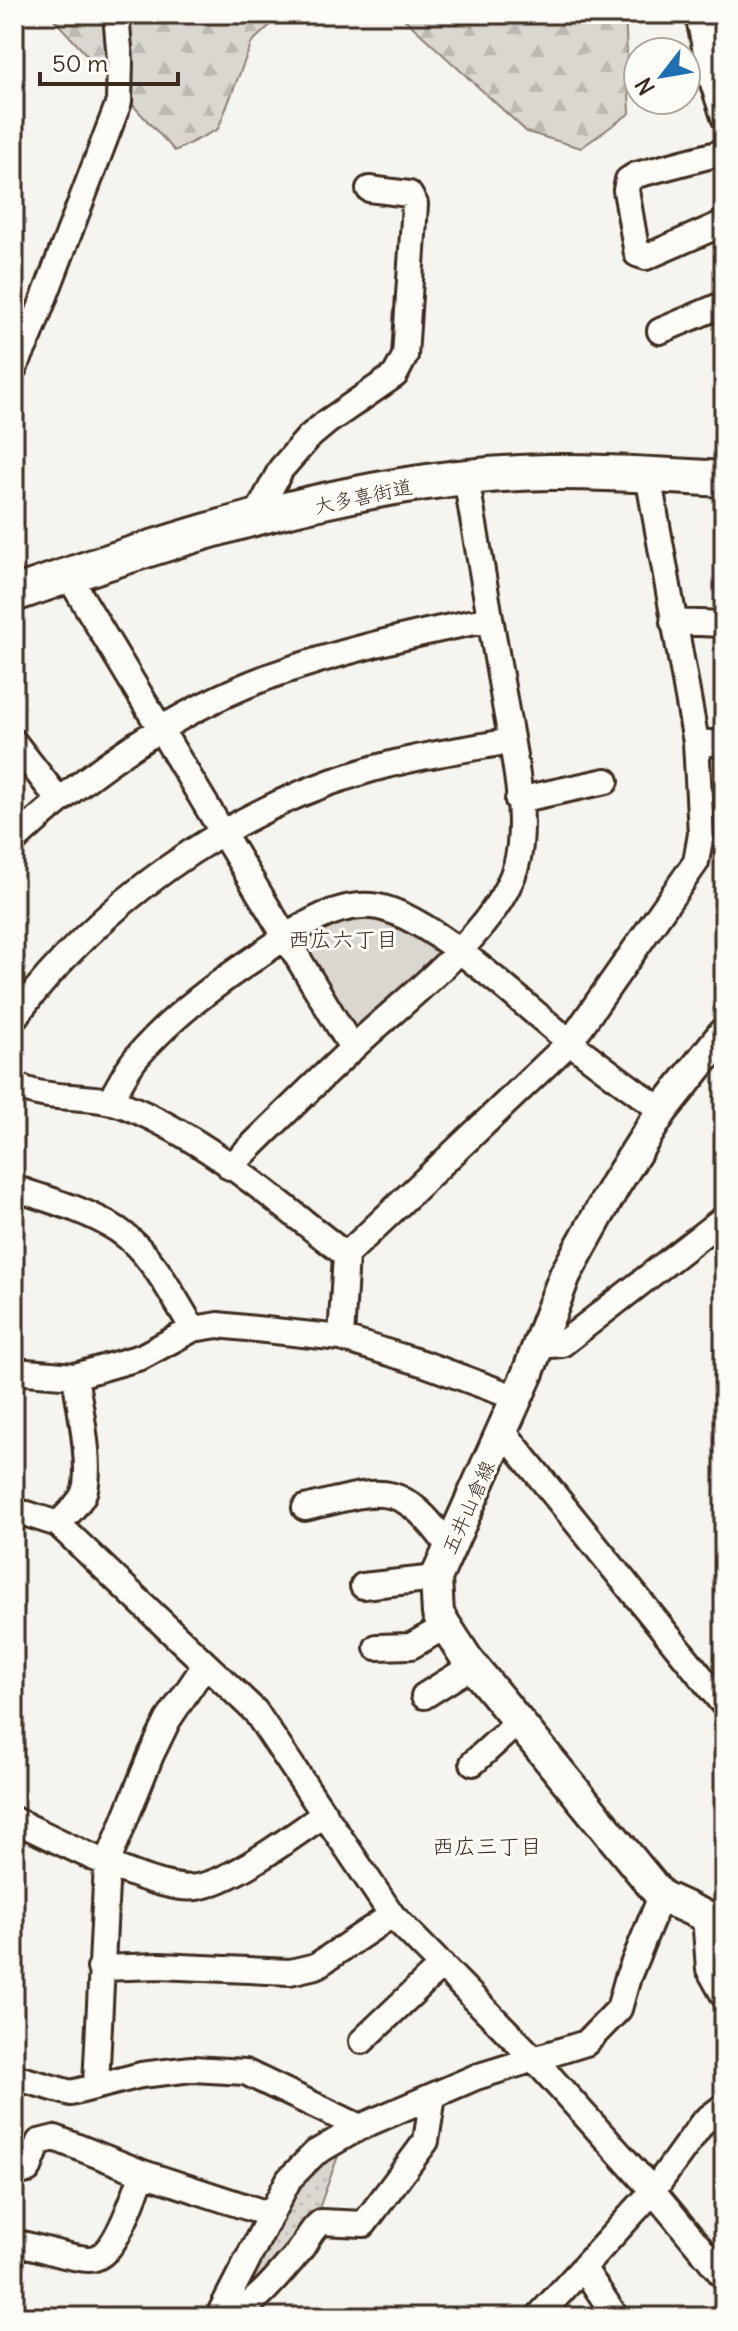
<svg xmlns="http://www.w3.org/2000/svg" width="738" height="2331" font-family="Delius,'Klee One',sans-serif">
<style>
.grass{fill:url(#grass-dots);stroke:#8a8077;stroke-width:2}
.forest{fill:url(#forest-firs);stroke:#8a8077;stroke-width:2}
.park{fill:#dad6d0;stroke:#8a8077;stroke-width:2}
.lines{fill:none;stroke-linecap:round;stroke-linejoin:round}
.minor-casing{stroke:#3b2a1e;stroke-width:30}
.major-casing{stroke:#3b2a1e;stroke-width:36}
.highway-casing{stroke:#3b2a1e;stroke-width:40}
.minor{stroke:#fdfcf7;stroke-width:24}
.major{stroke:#fdfcf7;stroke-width:30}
.highway{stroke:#fdfcf7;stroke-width:34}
.labels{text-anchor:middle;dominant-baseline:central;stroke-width:6;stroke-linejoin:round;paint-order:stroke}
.street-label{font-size:20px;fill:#3b2a1e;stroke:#fdfcf7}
.neighbourhood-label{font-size:22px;fill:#3b2a1e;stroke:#fdfcf7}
</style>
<defs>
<pattern id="grass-dots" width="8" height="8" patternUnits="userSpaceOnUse" patternTransform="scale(2)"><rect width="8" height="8" fill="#dad6d0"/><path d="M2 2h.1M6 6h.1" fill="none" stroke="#bcb8b2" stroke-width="1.8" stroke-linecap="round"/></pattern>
<pattern id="forest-firs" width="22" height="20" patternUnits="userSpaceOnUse" patternTransform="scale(2)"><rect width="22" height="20" fill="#dad6d0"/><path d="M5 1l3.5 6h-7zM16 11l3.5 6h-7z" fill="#bcb8b2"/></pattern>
</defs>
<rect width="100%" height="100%" fill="#f5f4ee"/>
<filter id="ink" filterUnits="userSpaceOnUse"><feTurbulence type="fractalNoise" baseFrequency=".0125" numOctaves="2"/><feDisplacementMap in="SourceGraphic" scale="16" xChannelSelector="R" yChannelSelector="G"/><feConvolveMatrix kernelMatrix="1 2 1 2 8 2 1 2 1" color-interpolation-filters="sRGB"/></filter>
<g filter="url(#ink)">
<!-- grass -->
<path class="grass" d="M341,2148l-23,63 -42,60 -38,33 65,-127z"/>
<!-- forest -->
<path class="forest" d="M49,14h233l-30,28 -34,87 -43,22z
M399,14h226l5,99 -49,35 -54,-16z"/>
<!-- park -->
<path class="park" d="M357,917l44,6 33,19 4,12 -79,74 -8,-2 -50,-75 1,-14 19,-13z"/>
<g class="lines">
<defs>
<path id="minor" d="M698,14l14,66 12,37
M724,152l-88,23 -8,5 -2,10 11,64 9,3 78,-34
M660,331l64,-27
M14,368l16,-33 89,-233 1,-42 -4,-46
M254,520l27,-51 28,-32 18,-15 68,-47 10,-19 10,-152 -6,-10 -40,-5
M68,575l284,473
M673,622l51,2
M14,742l44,57
M696,742l28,2
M518,800l88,-19
M14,841c74,-70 163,-131 259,-166 71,-25 143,-42 217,-56
M14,1018c84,-113 212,-206 348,-246 48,-15 99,-22 149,-31
M14,1084c31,19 79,8 114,23 81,33 149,95 218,148
M111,1099c8,-13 15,-29 25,-41 32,-38 74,-70 116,-98 34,-23 76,-57 119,-54 54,3 154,101 199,136 30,24 61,46 92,69
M230,1167c41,-40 81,-80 122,-118 50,-48 144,-115 164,-183 14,-48 -5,-123 -13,-173 -12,-72 -25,-143 -37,-215
M14,1188c35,12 73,22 104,42 33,22 55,66 75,99
M341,1338l5,-83 224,-213 126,-180 5,-28 -5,-92 -48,-267
M538,1346l24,-2 162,-126
M14,1371l61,5 66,-19 52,-28 25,-4 123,13 84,26 92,34
M502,1430l222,275
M305,1508c78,-19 94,-30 145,40
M14,1513l13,1 31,10 197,187 137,204 143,145 118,131 71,86
M58,1524c8,-8 19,-18 25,-29 11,-23 -4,-92 -8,-119
M363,1586l73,-8
M377,1647l34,-1 35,-20
M424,1696l48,-30
M473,1763l45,-41
M14,1820c40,18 143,74 183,67 39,-7 95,-51 128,-73
M705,1916l4,53 15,27
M100,1968l59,-2 131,6 26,-6 76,-51
M362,2041l80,-76
M14,2077l57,16 70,-18 51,-6 53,3 115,55
M96,2085l11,-221 44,-109 17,-35 37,-55
M14,2173l14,-3 11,-28 16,-4 88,35 128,42
M14,2249l7,-5c22,4 46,14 68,15 27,1 45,-65 54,-86
M584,2269l32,48
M218,2317l71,-138 26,-26 45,-26 116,-50 110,-34 33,-34 9,-32 33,-81
M227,2317c28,-11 51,-41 71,-64 9,-11 11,-22 23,-31l43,2 62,-83 7,-45
M538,2317l115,-126 50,-69 21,-16"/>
<path id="major" d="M724,1033l-62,78 -47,74 -50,90 -38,100 -91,203 2,36 29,45 194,237 44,20 19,4"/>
<path id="highway" d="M14,594c170,-59 353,-119 535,-122 58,-1 117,4 175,7"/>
</defs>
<!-- minor casing -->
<use href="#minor" class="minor-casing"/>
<!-- major casing -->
<use href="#major" class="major-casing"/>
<!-- highway casing -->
<use href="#highway" class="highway-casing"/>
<!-- minor -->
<use href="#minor" class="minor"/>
<!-- major -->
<use href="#major" class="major"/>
<!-- highway -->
<use href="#highway" class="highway"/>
</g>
</g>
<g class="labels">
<!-- street labels -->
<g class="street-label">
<text transform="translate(363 496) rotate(-12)">大多喜街道</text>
<text transform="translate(468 1507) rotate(-66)">五井山倉線</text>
</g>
<!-- neighbourhood labels -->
<g class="neighbourhood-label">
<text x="343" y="939">西広六丁目</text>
<text x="487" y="1846">西広三丁目</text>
</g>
</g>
<!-- margin -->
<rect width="738" height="2331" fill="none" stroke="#fdfcf7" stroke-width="48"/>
<rect x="24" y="24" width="690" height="2283" fill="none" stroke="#3b2a1e" stroke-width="3" filter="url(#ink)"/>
<!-- north arrow -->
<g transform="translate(662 76) rotate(239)"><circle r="38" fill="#fdfcf7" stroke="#afa8a0" stroke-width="2"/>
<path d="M0-6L14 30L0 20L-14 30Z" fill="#1f6fb2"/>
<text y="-12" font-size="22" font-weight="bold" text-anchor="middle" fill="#3b2a1e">N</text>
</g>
<!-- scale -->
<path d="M40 72v12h138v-12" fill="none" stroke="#3b2a1e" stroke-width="4"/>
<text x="52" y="72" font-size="24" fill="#3b2a1e" stroke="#fdfcf7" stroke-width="6" paint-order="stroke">50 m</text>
</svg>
